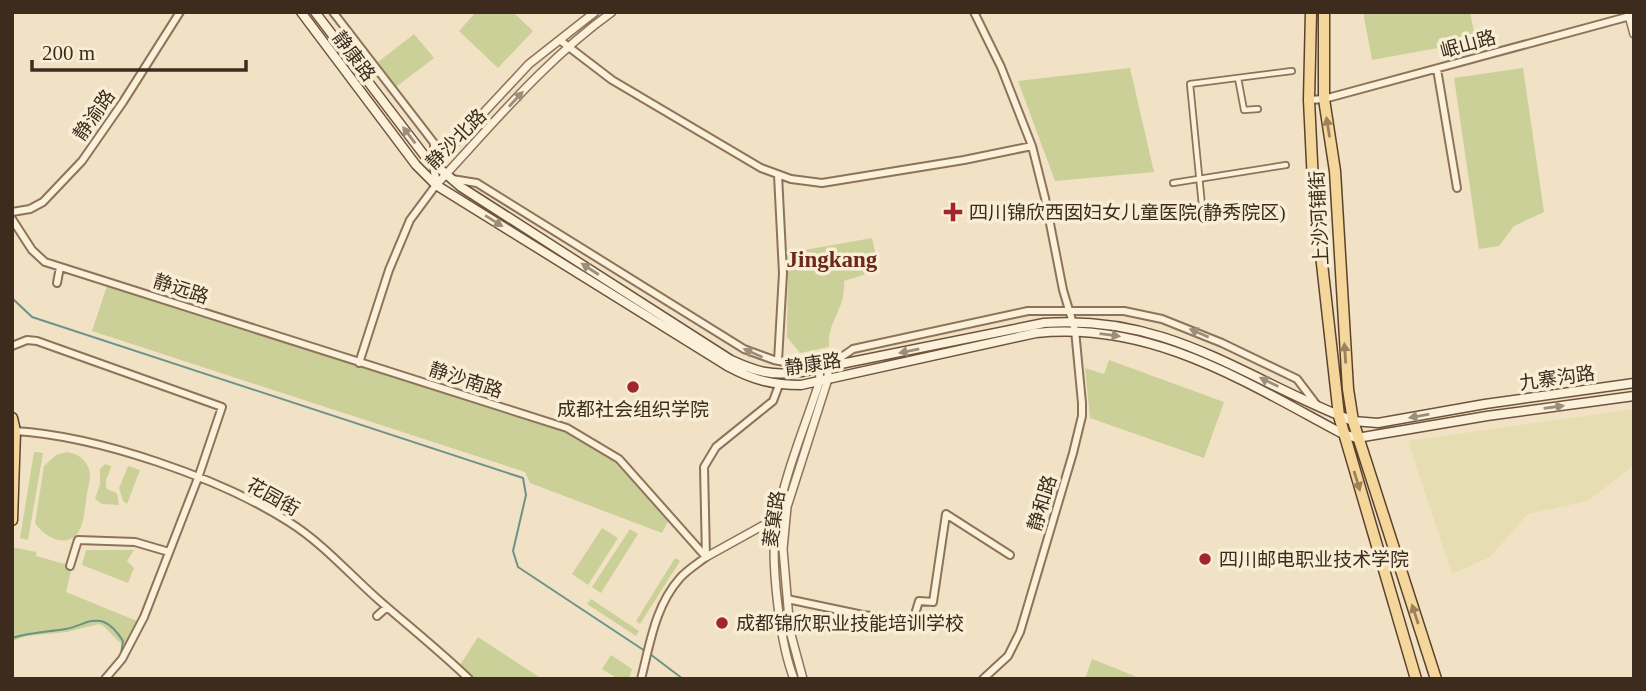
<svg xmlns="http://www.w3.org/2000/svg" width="1646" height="691" font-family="'Times New Roman','Noto Sans SC',serif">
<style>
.farmland{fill:#e7ddb2}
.green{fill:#cbd098}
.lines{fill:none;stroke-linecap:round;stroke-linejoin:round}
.stream{stroke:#6d9388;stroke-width:2}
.pedestrian-casing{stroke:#8d735a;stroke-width:8}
.minor-casing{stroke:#8d735a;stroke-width:10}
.tertiary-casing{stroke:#8d735a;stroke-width:10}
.secondary-casing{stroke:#6f543d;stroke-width:11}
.primary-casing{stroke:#5b422e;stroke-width:13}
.pedestrian{stroke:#fbf0d9;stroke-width:4.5}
.minor{stroke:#fbf0d9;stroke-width:6}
.tertiary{stroke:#fbf0d9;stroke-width:7}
.secondary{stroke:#fbf0d9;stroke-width:8}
.primary{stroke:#f6d79b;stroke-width:10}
.oneway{fill:#9c8e7c}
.oneway2{fill:#9a825c}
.poi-dot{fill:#a0262b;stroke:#f8edd5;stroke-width:2.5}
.labels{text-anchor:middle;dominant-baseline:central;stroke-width:7;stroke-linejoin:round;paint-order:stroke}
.street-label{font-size:19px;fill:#3d2c1e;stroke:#f8edd5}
.poi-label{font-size:19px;fill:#3d2c1e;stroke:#f8edd5;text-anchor:start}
.quarter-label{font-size:23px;font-weight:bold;fill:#6c291b;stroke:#f8edd5}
</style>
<rect width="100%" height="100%" fill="#f1e2c5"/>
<!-- farmland -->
<path class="farmland" d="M1634,409v56l-46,36 -60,13 -38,43 -38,17 -44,-133z"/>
<!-- green -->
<path class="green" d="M476,12h37l20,19 -35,37 -39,-37z
M1363,12h107l6,29 -104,19z
M414,34l20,24 -38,29 -18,-25z
M1130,68l24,104 -99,9 -37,-100z
M1523,68l21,144 -30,14 -15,20 -20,3 -25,-171z
M872,238l7,32 -35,11c2,29 -17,39 -15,66l-29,6 -13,-16 1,-84z
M107,286l460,147 49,29 52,59 -6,12 -132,-50 -5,-11 -433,-141z
M1109,360l115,42 -20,56 -114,-40 -5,-50 19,6z
M34,452l9,1 -15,87 -8,-2z
M67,452c9,2 17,5 21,15 4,8 1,17 -1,26 -2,12 -2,27 -8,38 -12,19 -35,6 -44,-8l9,-57 12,-11z
M105,464l6,2c-1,9 -8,13 -4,23l10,4 2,12 -17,-1 -7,-5 5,-15v-15z
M128,466l12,4 -13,34 -4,-3 -4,-13z
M602,528l16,10 -30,47 -16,-11z
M630,529l8,5 -37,59 -9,-6z
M12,547l24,5v4l36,10 -6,26 71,29 -13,24c-11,-6 -14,-16 -25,-21l-32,8 -40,4 -15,5z
M86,550h48l-7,11 7,7 -6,15 -46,-18z
M675,558l5,3 -40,63 -4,-3z
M591,599l48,32 -3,5 -49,-32z
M478,637l64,42h-67l-15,-14z
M611,655l21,14 -3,10h-11l-16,-10z
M1092,659l50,20h-57z"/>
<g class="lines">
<!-- stream -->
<path class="stream" d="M12,298l20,19 491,161 3,17 -13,56 5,16 127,84
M12,638c19,-6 35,-6 54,-9 13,-2 25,-12 38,-7 9,4 14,11 19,19l-2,13
M650,654l33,25"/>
<defs>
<path id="pedestrian" d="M1238,78l6,32 14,-1
M1173,183l113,-18
M1203,216l-13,-132 102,-13"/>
<path id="minor" d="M333,12l101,131v21
M974,12l27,55 31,79 13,52 18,92 12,40 7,73v13l-9,37 -53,179 -12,24 -25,23
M561,41l51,39 149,88 30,11 31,4 142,-23 68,-14
M1437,69l20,119
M1309,100l15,-1 310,-84
M452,179l25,4 267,166 30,11 43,8
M12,212l18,-3 13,-7 39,-41 41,-59 57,-90
M12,219l20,31 13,12 522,166 52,31 87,98
M57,283l3,-16
M12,346l15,-6 10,1 185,66 -24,71 -54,139 -22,42 -17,20
M778,361l5,-88 -5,-98
M359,363l30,-93 21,-50 26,-35
M830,365l23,-16 175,-38h96l38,8 60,24 75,36 19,25
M15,431c83,5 205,47 274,91 35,22 62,54 92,80 30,26 60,50 88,77
M70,566l8,-26 57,2 34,10
M787,599l76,16 50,6 6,-20 14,1 13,-88 64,41
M377,616l10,-9
M641,679c9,-35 14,-73 39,-101 7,-8 17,-14 26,-21l-2,-90 12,-20 57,-46 6,-16"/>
<path id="tertiary" d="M1628,12l6,22
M436,185c56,-60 109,-125 176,-173
M436,185l-2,-19 95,-102 66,-52
M706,557l56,-31 16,1
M794,679c-14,-35 -24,-118 -18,-155 8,-49 29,-97 44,-144l-1,-12
M803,679l-13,-48 -7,-82 4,-42 41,-128v-12"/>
<path id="secondary" d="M301,12l115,153 20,20 293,182c24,13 44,18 72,18l235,-52c116,-12 209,49 307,101l14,4 130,-22 147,-20
M315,12l109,143 37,32 270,173c26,12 41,16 70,12l243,-49c126,-9 200,56 309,98l25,2 107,-19 149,-21"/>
<path id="primary" d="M1311,12l-2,88 4,83 26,233 77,263
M1324,12v87l11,72 13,218 5,32 83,258
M12,418l3,13 -3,89"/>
</defs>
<!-- pedestrian casing -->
<use href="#pedestrian" class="pedestrian-casing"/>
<!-- minor casing -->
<use href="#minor" class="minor-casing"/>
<!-- tertiary casing -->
<use href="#tertiary" class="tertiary-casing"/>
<!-- secondary casing -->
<use href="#secondary" class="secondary-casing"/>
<!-- primary casing -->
<use href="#primary" class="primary-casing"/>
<!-- pedestrian -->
<use href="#pedestrian" class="pedestrian"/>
<!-- minor -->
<use href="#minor" class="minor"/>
<!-- tertiary -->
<use href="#tertiary" class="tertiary"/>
<!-- secondary -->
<use href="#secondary" class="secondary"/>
<!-- primary -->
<use href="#primary" class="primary"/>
</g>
<!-- one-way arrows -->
<defs><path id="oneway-solid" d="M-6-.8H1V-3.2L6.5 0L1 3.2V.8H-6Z" transform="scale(1.75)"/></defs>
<g class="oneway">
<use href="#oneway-solid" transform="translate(516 99) rotate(-47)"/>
<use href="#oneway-solid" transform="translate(409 135) rotate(-127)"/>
<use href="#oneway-solid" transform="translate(494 221) rotate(32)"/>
<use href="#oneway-solid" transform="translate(590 269) rotate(-147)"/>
<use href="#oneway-solid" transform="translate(1199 333) rotate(-157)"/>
<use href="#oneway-solid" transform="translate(1110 335) rotate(7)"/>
<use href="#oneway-solid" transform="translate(909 351) rotate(168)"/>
<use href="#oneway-solid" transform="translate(753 353) rotate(-156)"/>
<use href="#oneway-solid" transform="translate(1269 382) rotate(-154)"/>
<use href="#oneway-solid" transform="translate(1554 407) rotate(-8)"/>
<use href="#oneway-solid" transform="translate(1419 416) rotate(170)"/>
</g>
<g class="oneway2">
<use href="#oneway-solid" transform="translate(1328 127) rotate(-99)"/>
<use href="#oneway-solid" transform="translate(1345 353) rotate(-94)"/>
<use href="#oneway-solid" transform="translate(1357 481) rotate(73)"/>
<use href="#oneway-solid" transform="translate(1415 614) rotate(-108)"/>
</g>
<!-- markers -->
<g class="poi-dot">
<path d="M949.5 201.5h7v7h7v7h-7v7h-7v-7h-7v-7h7z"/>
<circle cx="633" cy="387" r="7"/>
<circle cx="1205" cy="559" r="7"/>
<circle cx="722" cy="623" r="7"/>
</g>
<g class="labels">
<!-- street labels -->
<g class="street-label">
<text transform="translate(1468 44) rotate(-15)">岷山路</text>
<text transform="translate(354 56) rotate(53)">静康路</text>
<text transform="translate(94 115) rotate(-55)">静渝路</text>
<text transform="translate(456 139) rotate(-45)">静沙北路</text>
<text transform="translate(1319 218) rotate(-93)">上沙河铺街</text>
<text transform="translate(181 289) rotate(18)">静远路</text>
<text transform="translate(813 364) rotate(-8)">静康路</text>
<text transform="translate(1557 378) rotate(-8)">九寨沟路</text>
<text transform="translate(466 380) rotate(18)">静沙南路</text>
<text transform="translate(273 497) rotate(29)">花园街</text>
<text transform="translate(1042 503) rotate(-73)">静和路</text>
<text transform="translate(774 519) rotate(-82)">菱窠路</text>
</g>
<!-- poi labels -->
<g class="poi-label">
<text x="969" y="212">四川锦欣西囡妇女儿童医院(静秀院区)</text>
<text x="633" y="409" text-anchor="middle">成都社会组织学院</text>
<text x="1219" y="559">四川邮电职业技术学院</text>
<text x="736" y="623">成都锦欣职业技能培训学校</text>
</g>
<!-- quarter labels -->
<g class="quarter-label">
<text x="832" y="259">Jingkang</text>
</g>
</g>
<!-- border -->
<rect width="1646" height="691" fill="none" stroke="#3d2c1e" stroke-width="28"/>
<!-- scale -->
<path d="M32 60v10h214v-10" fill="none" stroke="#3d2c1e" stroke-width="3.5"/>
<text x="42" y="60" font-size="21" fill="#3d2c1e" stroke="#f8edd5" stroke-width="5" paint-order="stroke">200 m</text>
</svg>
